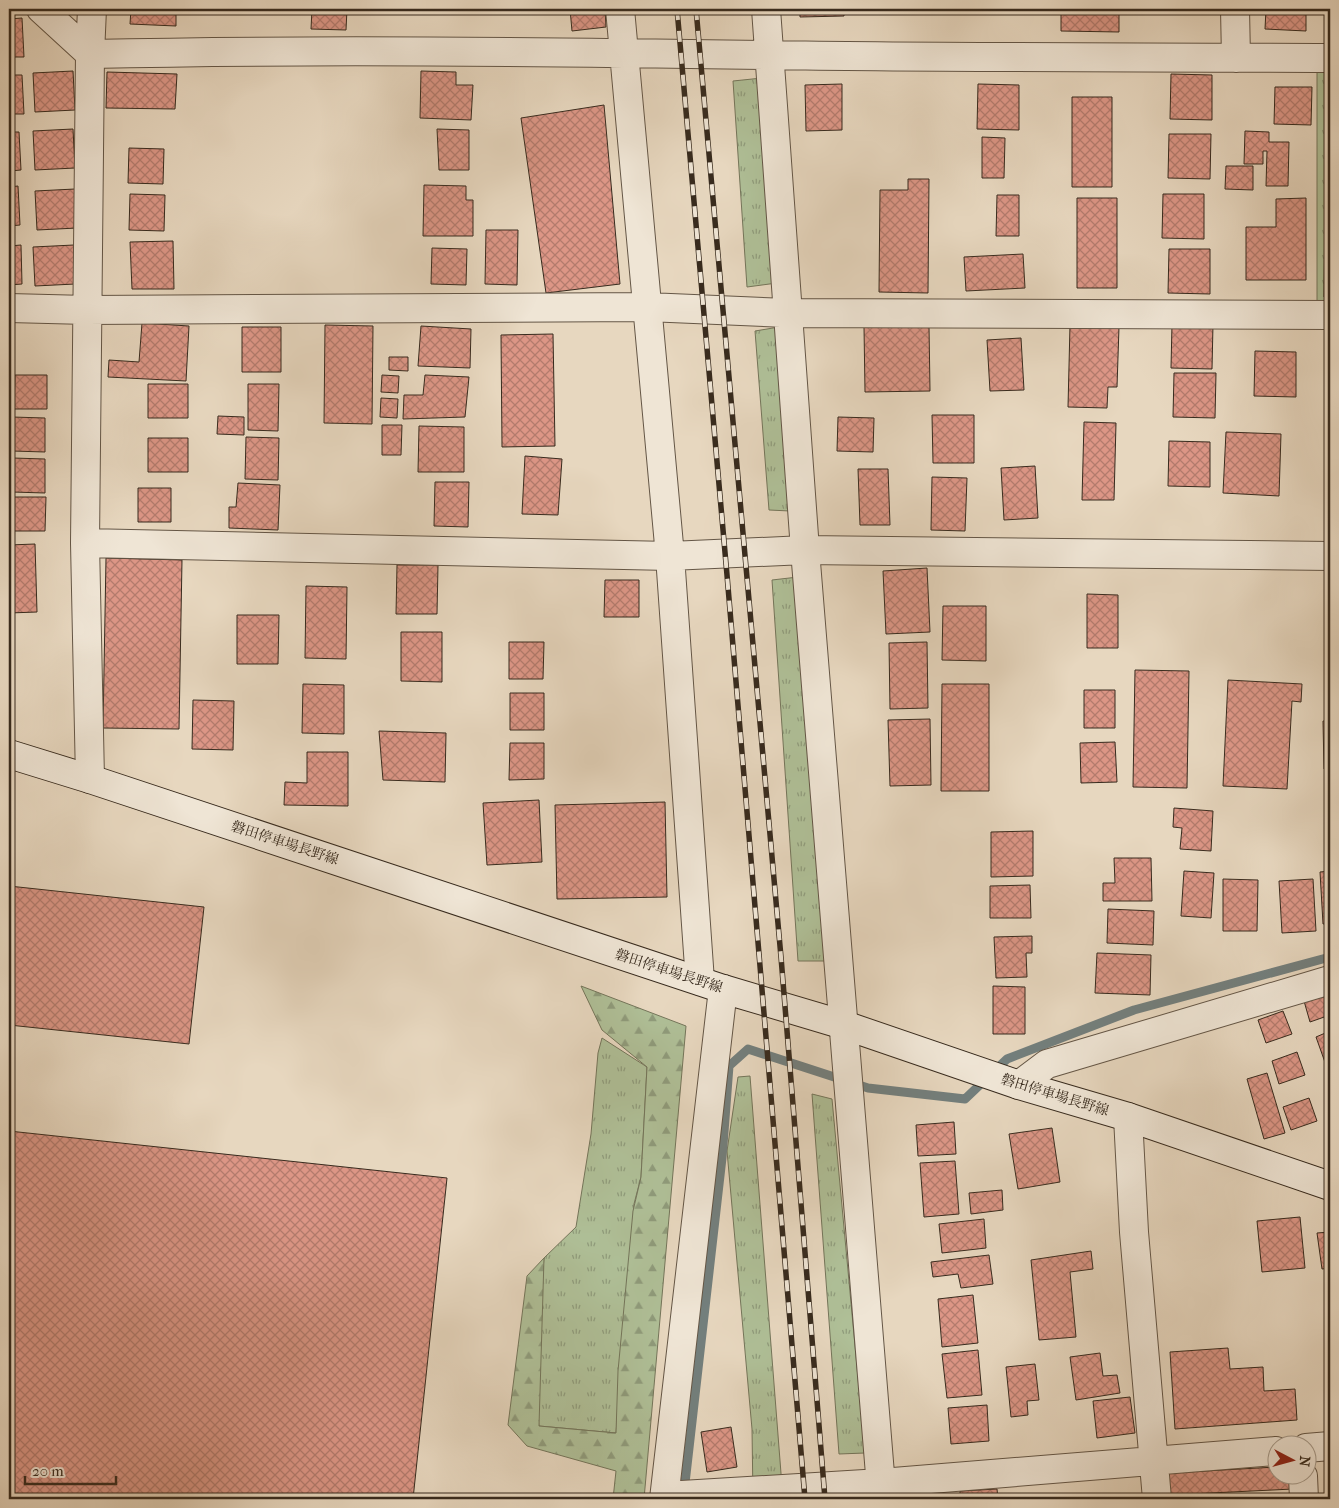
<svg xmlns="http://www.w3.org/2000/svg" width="1339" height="1508" font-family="'IM FELL French Canon','Noto Serif JP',serif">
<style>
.grass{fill:url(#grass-tufts);stroke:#74755a}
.forest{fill:url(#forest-firs);stroke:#74755a}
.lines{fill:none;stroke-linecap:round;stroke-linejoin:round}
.stream{stroke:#737f7d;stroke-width:9}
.building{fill:url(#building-cross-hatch);stroke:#382b1e}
.street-casing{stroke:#645646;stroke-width:30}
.secondary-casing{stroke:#382b1e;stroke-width:30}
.street{stroke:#efe5d5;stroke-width:28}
.secondary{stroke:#efe5d5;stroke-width:28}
.rail-casing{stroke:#382b1e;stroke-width:5.5}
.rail{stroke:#efe5d5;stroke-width:4;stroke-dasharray:11;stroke-linecap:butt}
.labels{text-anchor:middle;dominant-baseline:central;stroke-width:4.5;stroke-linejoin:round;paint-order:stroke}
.street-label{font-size:14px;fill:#382b1e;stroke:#efe5d5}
</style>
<defs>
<pattern id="grass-tufts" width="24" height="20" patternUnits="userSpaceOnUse" patternTransform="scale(1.25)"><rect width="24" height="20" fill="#afbf97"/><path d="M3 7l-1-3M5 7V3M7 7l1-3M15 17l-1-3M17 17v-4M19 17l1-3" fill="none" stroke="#8f9b7b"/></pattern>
<pattern id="forest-firs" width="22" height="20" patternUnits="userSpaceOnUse" patternTransform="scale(1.25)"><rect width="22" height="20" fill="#afbf97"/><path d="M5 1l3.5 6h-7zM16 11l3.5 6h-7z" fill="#8f9b7b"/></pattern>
<pattern id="building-cross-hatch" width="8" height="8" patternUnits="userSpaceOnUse" patternTransform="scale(1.25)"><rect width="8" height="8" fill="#dc9686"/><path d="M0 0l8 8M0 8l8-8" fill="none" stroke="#b37b6d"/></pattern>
</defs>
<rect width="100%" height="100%" fill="#e7d7bf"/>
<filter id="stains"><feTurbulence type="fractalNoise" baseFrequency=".004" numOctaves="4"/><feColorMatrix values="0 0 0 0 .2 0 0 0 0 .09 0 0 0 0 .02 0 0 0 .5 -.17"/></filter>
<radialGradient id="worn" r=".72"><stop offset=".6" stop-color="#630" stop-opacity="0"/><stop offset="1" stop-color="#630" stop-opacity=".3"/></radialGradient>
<!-- grass -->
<path class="grass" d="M1317,71h13v236h-13z
M762,78l15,205 -30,4 -14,-206z
M779,327l11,184 -21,-1 -14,-179z
M798,577l29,384h-29l-26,-381z
M602,1038l45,29 -6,110 -7,27 -18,229 -77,-7 -6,-46 11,-122 32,-31 15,-93 7,-81z
M750,1076l33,423h-30l-1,-70 -25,-278 11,-74z
M812,1094l20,5 33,354 -26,1z"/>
<!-- forest -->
<path class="forest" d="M581,986l105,40 -42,473h-31l3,-28 -89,-25 -19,-21 19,-149 17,-18 -5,168 77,7 2,-62 15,-160 8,-34 6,-110 -45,-37z"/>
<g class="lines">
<!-- stream -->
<path class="stream" d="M684,1492l38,-334 7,-92 19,-17 120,39 97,11 42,-40 127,-49 196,-53"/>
</g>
<!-- building -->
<path class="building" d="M131,9h45v17l-46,-2z
M312,9h35l-1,21 -35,-1z
M570,9h35l1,18 -34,4z
M800,9h44v7l-44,1z
M1061,9h58v23l-58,-1z
M1266,9h40v22l-41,-2z
M22,18l2,39h-15v-38z
M73,71l2,39 -40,2 -2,-39z
M421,71l35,1v13h17l-2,35 -51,-2z
M107,72l70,2 -2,35 -69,-1z
M1171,74l41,1v45l-42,-1z
M9,75h13l2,39h-15z
M842,84v46l-36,1 -1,-46z
M978,84l41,1v45l-42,-1z
M1275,87h37l-1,38 -37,-1z
M1072,97h40v90h-40z
M1326,97h4v95h-5z
M604,105l16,179 -74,9 -25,-175z
M73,129l2,39 -40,2 -2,-39z
M437,129l32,1v40h-30z
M1245,131l24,1v10h20l-1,44h-22l1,-35h-4v13h-19z
M9,132h10l2,38 -12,1z
M1169,134h42l-1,45 -42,-1z
M982,137l23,1 -1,40h-22z
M129,148l35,1 -1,35 -35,-1z
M1226,166h27v24l-28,-1z
M908,179h21l-1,114 -49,-1 1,-102h28z
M424,185l42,1v14h7v36h-50z
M18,186l2,39 -11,1v-39z
M75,189l2,39 -40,2 -2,-39z
M130,194l35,1 -1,36 -35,-1z
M1163,194h41v45l-42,-1z
M997,195h22v41h-23z
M1077,198h40v90h-40z
M1306,198v82h-60v-53h30v-28z
M1325,202h5v95h-6z
M486,230h32l-1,55 -32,-1z
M173,241l1,48h-42l-2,-47z
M21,245l1,39 -13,1v-39z
M74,245l1,39 -40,2 -2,-39z
M432,248l35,1 -1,36 -35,-1z
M1169,249h41v45l-42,-1z
M1023,254l2,34 -59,3 -2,-34z
M142,323l47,3 -3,55 -78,-4 1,-17 30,2z
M1172,324h41l-1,45 -41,-1z
M325,325l48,1 -1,98 -48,-1z
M1070,325l49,2 -2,60h-9l-1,21 -39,-1z
M421,326l50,3 -1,39 -52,-2z
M929,326l1,65 -65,1 -1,-65z
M242,327h39v45h-39z
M553,334l2,112 -53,1 -1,-112z
M1021,338l3,52 -34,1 -3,-51z
M1255,351l41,1v45l-42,-1z
M389,357h19v14l-19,-1z
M1174,373h42l-1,45 -42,-1z
M15,375h32v34h-33z
M382,375l17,1 -1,17 -17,-1z
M425,375l44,2 -4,40 -62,2 1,-24h19z
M148,384h40v34h-40z
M248,384h31l-1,47 -30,-1z
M381,398l17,1 -1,19 -17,-1z
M932,415h42v48h-41z
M218,416l26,1v18l-27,-1z
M12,417l33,1v34l-33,-1z
M838,417l36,1 -1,34 -36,-1z
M1084,422l32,1 -2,77h-32z
M382,425h20l-1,30h-19z
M419,426l45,1v45h-46z
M1226,432l55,2 -2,62 -56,-3z
M246,437l33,1 -1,42 -33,-1z
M148,438h40v34h-40z
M1169,441l41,1v45l-42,-1z
M525,456l37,3 -4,56 -36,-1z
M13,458l32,1v34l-33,-1z
M1035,466l3,52 -34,2 -3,-52z
M858,469h30l2,56h-30z
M932,477l35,1 -2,53 -34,-1z
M435,482h34l-1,45 -34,-1z
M238,483l42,2 -2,45 -49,-2v-21h7z
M138,488h33v34h-33z
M13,497h33l-1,34h-32z
M35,544l2,68 -28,1v-68z
M106,558l76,2 -3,169 -76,-1z
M397,565h41l-1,49h-41z
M927,568l3,64 -44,2 -3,-63z
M605,580h34v37h-35z
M306,586l41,1 -1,72 -41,-1z
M1328,593h2v47h-1z
M1087,594l31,1v53h-31z
M943,606h43v55l-44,-1z
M237,615h42l-1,49h-41z
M401,632h41v50l-41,-1z
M509,642h35l-1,37h-34z
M927,642l1,66 -38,1 -1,-66z
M1135,670l54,1 -2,117 -54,-1z
M1228,680l74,4 -1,18 -9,-1 -5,88 -64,-3z
M303,684l41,1v49l-42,-1z
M942,684h47v107h-48z
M1084,690h31v38h-31z
M510,693h34v37h-34z
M193,700l41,1 -1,49 -41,-1z
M930,719l1,66 -41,1 -2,-66z
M1323,721h7v48h-6z
M379,731l67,2 -1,49 -62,-2z
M1115,742l2,40 -36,1 -1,-40z
M510,743h34v36l-35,1z
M307,752h41v54l-64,-1 1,-23 22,1z
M539,800l3,62 -55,3 -4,-62z
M665,802l2,95 -110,2 -2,-94z
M1174,808l39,3 -2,40 -31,-2 2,-21 -9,-1z
M1033,831v45l-42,1v-45z
M1114,858h37l1,43h-49v-18h12z
M1184,871l30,2 -3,45 -30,-2z
M1330,871v52l-7,1 -3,-52z
M1223,879l35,1 -1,51h-34z
M1313,879l3,52 -34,2 -3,-52z
M1030,885l1,33h-41v-32z
M9,886l195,21 -15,137 -180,-19z
M1108,909l46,2 -1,34 -46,-2z
M1032,936v17h-6l1,24 -31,1 -2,-41z
M1097,953l54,2 -1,40 -55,-2z
M993,986l32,1v47h-32z
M1330,993v22l-20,7 -6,-21z
M1283,1011l9,23 -26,9 -8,-23z
M1330,1031v36l-3,1 -11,-31z
M1297,1052l8,23 -26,9 -7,-23z
M1267,1073l18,60 -21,6 -17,-60z
M1309,1098l8,23 -26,9 -8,-23z
M954,1122l2,32 -38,2 -2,-31z
M1052,1128l8,54 -42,7 -9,-55z
M9,1131l438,47 -34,321h-404z
M955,1161l4,53 -35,3 -4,-54z
M1002,1190l1,20 -32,4 -2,-21z
M1300,1217l5,51 -43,4 -5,-51z
M984,1219l2,29 -44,5 -3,-29z
M1330,1232v36l-8,1 -5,-36z
M1091,1251l2,18 -23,3 6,65 -37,3 -8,-80z
M989,1255l4,29 -32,4 -3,-14 -25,3 -2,-15z
M973,1295l5,48 -36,4 -4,-48z
M1228,1348l2,21 33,-2 1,24 31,-2 2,31 -122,9 -5,-77z
M978,1350l4,45 -35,3 -5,-44z
M1100,1353l3,23 14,-1 3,18 -44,7 -6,-43z
M1035,1364l4,36 -12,1 1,14 -17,2 -5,-50z
M1130,1397l5,36 -38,5 -4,-37z
M987,1405l2,36 -38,3 -3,-36z
M731,1427l6,40 -30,5 -6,-40z
M1276,1467v9h17v13l-123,6 -1,-22z
M997,1489l1,10h-38v-8z"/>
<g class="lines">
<defs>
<path id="street" d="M41,9l49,45c226,-5 453,-2 679,1 187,3 374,2 561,3
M766,9l39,541 77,949
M1235,9l1,49
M9,308l78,2 560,-3 140,6 543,2
M85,543l585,13 -50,-547
M90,779l-5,-236 5,-489 2,-45
M700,981l-30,-425 135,-6 525,6
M1019,1085l28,-21 283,-84
M1128,1117l6,115 23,267
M1306,1448l24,-2
M1303,1476l1,23
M665,1496l216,-13 395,-32
M664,1499l59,-510"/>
<path id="secondary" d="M9,754l81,25 633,210 121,36 175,60 109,32 202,69"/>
</defs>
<!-- street casing -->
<use href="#street" class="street-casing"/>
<!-- secondary casing -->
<use href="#secondary" class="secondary-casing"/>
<!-- street -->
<use href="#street" class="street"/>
<!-- secondary -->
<use href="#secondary" class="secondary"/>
<defs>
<path id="rail" d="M677,9l50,566 78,924
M696,9l85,948 44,542"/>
</defs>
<!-- rail casing -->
<use href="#rail" class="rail-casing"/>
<!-- rail -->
<use href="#rail" class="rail"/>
</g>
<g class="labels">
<!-- street labels -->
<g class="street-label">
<text transform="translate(285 843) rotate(18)">磐田停車場長野線</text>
<text transform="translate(669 971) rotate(18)">磐田停車場長野線</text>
<text transform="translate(1055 1095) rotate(17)">磐田停車場長野線</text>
</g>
</g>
<!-- margin -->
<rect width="1339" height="1508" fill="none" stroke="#e7d7bf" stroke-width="30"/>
<rect x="10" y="10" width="1319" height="1488" fill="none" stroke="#382b1e" stroke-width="2.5"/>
<rect x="15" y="15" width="1309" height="1478" fill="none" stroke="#382b1e"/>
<!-- north arrow -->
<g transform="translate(1292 1460) rotate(96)"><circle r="24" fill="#efe5d5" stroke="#a69b8c"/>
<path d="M0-4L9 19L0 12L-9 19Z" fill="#8f2418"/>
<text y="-8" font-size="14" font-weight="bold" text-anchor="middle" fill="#382b1e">N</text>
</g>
<!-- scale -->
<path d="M25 1476v8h91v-8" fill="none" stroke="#382b1e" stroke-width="2.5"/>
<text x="32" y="1476" font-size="15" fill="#382b1e" stroke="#efe5d5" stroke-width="4" paint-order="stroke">20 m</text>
<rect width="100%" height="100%" filter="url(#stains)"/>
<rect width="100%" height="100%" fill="url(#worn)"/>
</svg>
